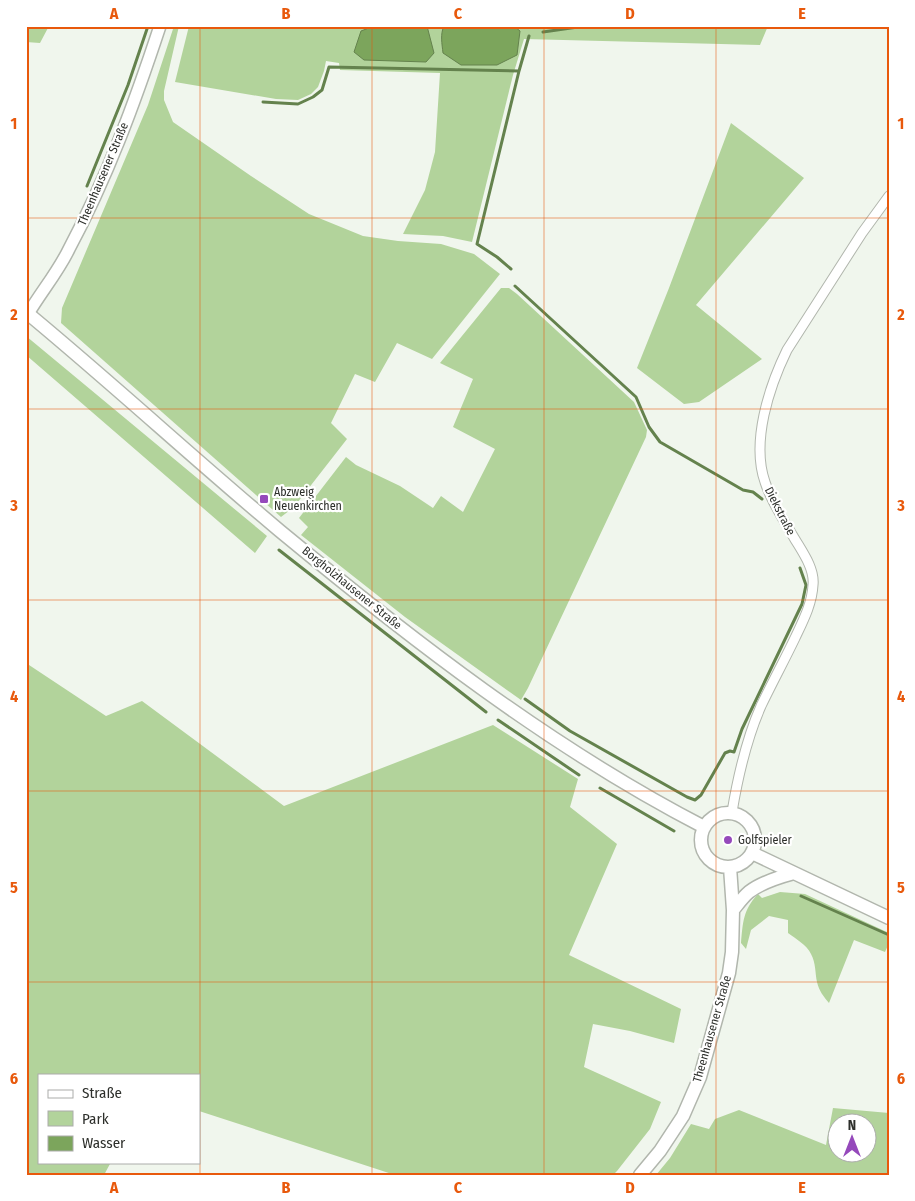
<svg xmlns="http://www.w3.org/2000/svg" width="915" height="1201" font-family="'Fira Sans Condensed',sans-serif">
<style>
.green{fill:#b2d39b;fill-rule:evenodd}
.water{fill:#7ca55c;stroke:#64824d}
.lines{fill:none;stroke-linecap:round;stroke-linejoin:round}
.stream{stroke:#64824d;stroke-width:3}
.minor-casing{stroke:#b1b6ad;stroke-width:11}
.tertiary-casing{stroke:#b1b6ad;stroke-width:14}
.secondary-casing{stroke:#b1b6ad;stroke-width:15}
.minor{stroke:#fff;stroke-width:9}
.tertiary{stroke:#fff;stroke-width:11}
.secondary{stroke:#fff;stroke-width:12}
.grid{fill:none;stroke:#e8590c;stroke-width:1;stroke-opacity:0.55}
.poi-dot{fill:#9549bb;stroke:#fff;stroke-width:2}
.labels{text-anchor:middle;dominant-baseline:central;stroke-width:4.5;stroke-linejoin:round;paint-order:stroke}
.street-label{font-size:12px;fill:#2d2f2b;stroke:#fff}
.poi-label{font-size:12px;fill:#2d2f2b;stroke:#fff;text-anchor:start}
.neatline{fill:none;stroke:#e8590c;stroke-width:2}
.grid-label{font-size:16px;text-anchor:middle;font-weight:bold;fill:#e8590c}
</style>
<rect width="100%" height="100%" fill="#f0f6ed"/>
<!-- green -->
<path class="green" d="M26,26h23l-9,17 -14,-1z
M174,26h5l-15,65v9l9,22 78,54 58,38 54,22 35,5 43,3 33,10 26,20 -68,85 -35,-16 -22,39 -20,-8 -24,49 16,16 -53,68 -13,10 -220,-194 1,-15 86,-203z
M189,26h579l-8,19 -236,-6 -11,36 -41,167 -29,-6 -40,-2 22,-44 10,-38 5,-79 -100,-3 -1,-7 -13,-2 -2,10 -6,16 -7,7 -13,6 -22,-1 -101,-17z
M731,123l73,55 -108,127 66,54 -63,43 -15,2 -47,-36 32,-80z
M501,288h8l8,6 117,108 13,28 -1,7 -118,251 -7,12 -116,-83 -104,-82 7,-8 -9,-9 47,-61 10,8 44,21 33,22 8,-12 22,16 32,-63 -42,-22 20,-48 -33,-16z
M26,336l241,200 -12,17 -229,-198z
M26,663l80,53 36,-15 142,105 209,-81 85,54 -8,28 47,37 -48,111 112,54 -7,34 -44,-12 -37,-7 -9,43 77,35 -11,27 -33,42 -4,4h-218l-196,-64v-36h-160v87h72l-7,13h-78z
M780,892l25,2 84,39v10l-4,9 -31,-12 -25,63c-5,-6 -10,-12 -12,-21 -2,-9 -1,-19 -6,-28 -4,-9 -15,-15 -23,-21v-13l-19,-4 -18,14 -5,19 -5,-6c2,-21 2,-33 17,-49l4,4z
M833,1108l56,5v62h-233l14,-17 21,-34 18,5 6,-10 24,-9 87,35zM838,1124h30v30h-30z"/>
<!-- water -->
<path class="water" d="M374,26h53l7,27 -8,9 -62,-2 -10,-8 7,-21z
M444,26h70l6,5 -3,24 -20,10h-36l-18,-12c-1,-9 -3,-19 1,-27z"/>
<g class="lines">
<!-- stream -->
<path class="stream" d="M543,32l42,-6
M263,102l35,2 15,-7 9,-7 7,-23 190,4
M87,186l41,-101 20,-59
M511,269l-14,-12 -20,-13 42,-173 10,-35
M515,286l121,111 13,30 11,15 83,48 10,2 9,7
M279,550l207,162
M525,699l45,32 117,66 8,3 6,-5 24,-42 5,-2 4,1 8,-23 60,-125 4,-19 -6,-17
M498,720l81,55
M600,788l74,43
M801,896l88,39"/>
<defs>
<path id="minor" d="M732,812c6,-36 14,-72 29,-106 11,-23 23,-45 34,-68 8,-17 17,-34 18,-53 2,-17 -12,-35 -20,-49 -10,-17 -22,-35 -28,-54 -14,-40 4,-95 22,-132l75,-117 27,-37"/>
<path id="tertiary" d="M28,314c13,-22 30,-42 41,-65 38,-71 66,-147 91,-223"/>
<path id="secondary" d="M26,312c86,71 168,147 254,219 132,109 271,217 424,296
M701 840a27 27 0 1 1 54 0a27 27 0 1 1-54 0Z
M752,853l137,65
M733,910c5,-6 10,-13 16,-18 13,-10 30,-15 45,-19
M640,1175l20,-24 23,-35 17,-39 29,-104 3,-21 1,-42 -3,-43"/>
</defs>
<!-- minor casing -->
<use href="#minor" class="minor-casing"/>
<!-- tertiary casing -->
<use href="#tertiary" class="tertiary-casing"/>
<!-- secondary casing -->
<use href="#secondary" class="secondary-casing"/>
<!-- minor -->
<use href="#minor" class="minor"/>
<!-- tertiary -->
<use href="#tertiary" class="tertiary"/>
<!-- secondary -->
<use href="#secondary" class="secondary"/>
</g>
<!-- grid -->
<path class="grid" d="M200,26v1149M372,26v1149M544,26v1149M716,26v1149M26,218h863M26,409h863M26,600h863M26,791h863M26,982h863"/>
<!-- markers -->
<g class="poi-dot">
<rect x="259" y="494" width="10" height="10" rx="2.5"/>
<circle cx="728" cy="840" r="5"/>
</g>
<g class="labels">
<!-- street labels -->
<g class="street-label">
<text transform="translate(103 174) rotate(-67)">Theenhausener Straße</text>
<text transform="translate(780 511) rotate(63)">Diekstraße</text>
<text transform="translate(352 588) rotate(39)">Borgholzhausener Straße</text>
<text transform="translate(712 1029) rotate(-74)">Theenhausener Straße</text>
</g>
<!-- poi labels -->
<g class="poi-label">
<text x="274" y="492">Abzweig<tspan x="274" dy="14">Neuenkirchen</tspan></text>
<text x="738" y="840">Golfspieler</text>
</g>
</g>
<!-- border -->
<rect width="915" height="1201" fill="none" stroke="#ffffff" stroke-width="55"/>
<!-- legend -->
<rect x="38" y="1074" width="162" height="90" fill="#ffffff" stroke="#abacaa"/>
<rect x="48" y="1090" width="25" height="8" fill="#ffffff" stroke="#abacaa"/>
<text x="82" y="1098" font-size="15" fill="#2d2f2b">Straße</text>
<rect x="48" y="1111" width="25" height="15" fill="#b2d39b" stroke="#abacaa"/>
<text x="82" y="1124" font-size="15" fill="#2d2f2b">Park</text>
<rect x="48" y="1136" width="25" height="15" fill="#7ca55c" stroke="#abacaa"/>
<text x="82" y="1148" font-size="15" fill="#2d2f2b">Wasser</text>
<!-- north arrow -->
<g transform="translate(852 1138)"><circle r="24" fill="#ffffff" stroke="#abacaa"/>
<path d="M0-4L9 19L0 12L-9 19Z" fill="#9549bb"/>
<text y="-8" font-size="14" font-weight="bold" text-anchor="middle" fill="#2d2f2b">N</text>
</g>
<rect x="28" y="28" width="860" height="1146" class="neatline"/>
<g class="grid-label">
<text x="114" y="19">A</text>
<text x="286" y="19">B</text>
<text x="458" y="19">C</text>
<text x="630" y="19">D</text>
<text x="802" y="19">E</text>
<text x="14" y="129">1</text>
<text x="901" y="129">1</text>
<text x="14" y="320">2</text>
<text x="901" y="320">2</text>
<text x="14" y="511">3</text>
<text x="901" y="511">3</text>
<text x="14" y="702">4</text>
<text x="901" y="702">4</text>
<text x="14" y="893">5</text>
<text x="901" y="893">5</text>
<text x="14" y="1084">6</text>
<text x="901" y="1084">6</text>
<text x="114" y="1193">A</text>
<text x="286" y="1193">B</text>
<text x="458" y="1193">C</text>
<text x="630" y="1193">D</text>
<text x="802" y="1193">E</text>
</g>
</svg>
